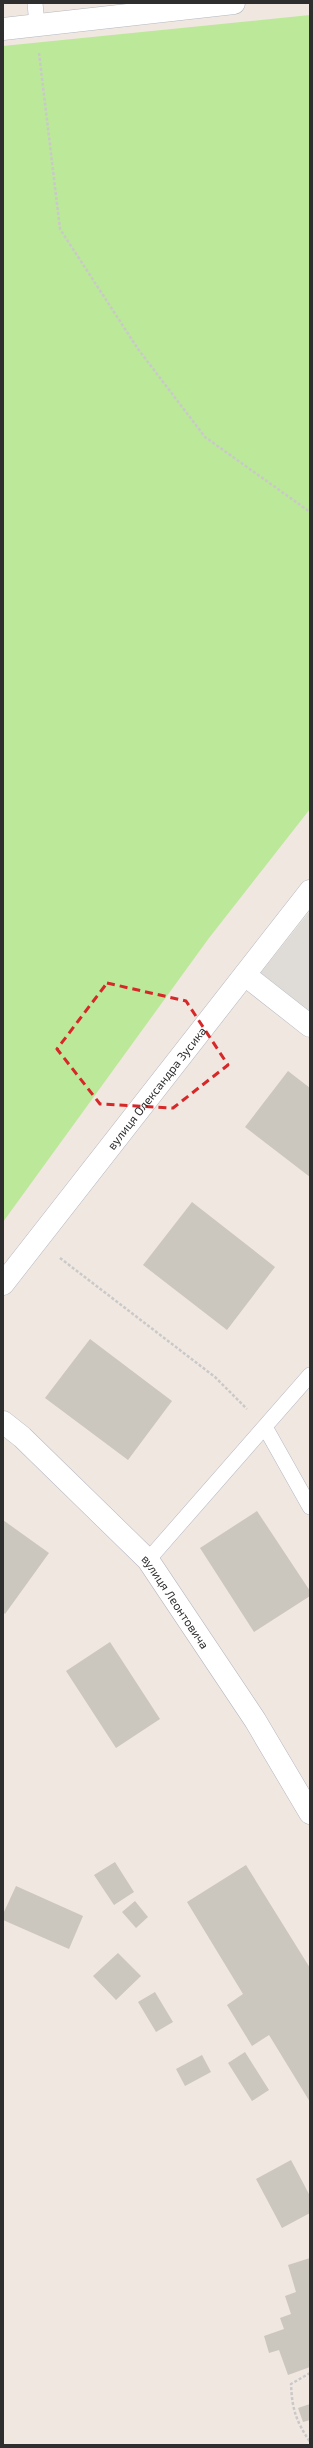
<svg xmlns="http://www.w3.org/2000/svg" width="313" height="2448" font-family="'Exo 2',sans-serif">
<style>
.green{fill:#bce89a}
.plaza{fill:#dfdbd7}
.building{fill:#cbc6be}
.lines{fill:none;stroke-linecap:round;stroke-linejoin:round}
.lane-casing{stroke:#b4b8c2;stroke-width:16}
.street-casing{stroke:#b4b8c2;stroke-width:23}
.secondary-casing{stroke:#b4b8c2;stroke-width:23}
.path{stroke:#c9c9c9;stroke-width:2.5;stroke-dasharray:3 2;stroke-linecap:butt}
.lane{stroke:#fff;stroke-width:15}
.street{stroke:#fff;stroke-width:22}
.secondary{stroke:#fff;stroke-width:22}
.marked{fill:none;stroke:#d62828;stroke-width:3;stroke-dasharray:8 5;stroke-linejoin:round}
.labels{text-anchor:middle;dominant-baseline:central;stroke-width:3;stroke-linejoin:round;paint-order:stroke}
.street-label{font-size:12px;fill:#2e2e2e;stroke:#fff}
</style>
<rect width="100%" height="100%" fill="#f0e7e0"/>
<!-- green -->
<path class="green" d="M310,15v794l-101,129 -206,284v-1176z"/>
<!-- plaza -->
<path class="plaza" d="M310,911v105l-51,-41z"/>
<!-- building -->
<path class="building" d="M288,1071l22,17v89l-65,-50z
M192,1202l83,65 -48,63 -84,-65z
M90,1339l82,62 -44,59 -83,-62z
M257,1511l53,80v5l-56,36 -54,-84z
M3,1520l46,33 -44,61 -2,-2z
M110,1642l50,77 -44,29 -50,-77z
M115,1862l19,30 -20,13 -20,-30z
M246,1865l64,103v134l-41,-67 -17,11 -25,-41 16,-11 -56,-92z
M16,1886l67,30 -14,33 -66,-29v-6z
M135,1901l13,16 -12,11 -14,-16z
M118,1953l23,23 -25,24 -23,-24z
M155,1992l18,30 -17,10 -18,-30z
M245,2052l24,38 -17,11 -24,-38z
M202,2055l9,17 -26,14 -9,-17z
M291,2160l19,36v17l-28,15 -26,-49z
M310,2258v109l-22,8 -9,-25 -10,3 -5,-17 20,-7 -4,-11 11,-4 -6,-18 11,-4 -8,-27z
M310,2404v16l-7,2 -5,-14z"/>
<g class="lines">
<defs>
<path id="lane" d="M35,3l2,22
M265,1427l45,80
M148,1560l162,-185"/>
<g id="street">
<path d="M245,975l65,51"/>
<path id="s1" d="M3,1422l19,15 126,123 107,160 55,93"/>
</g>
<g id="secondary">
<path d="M3,29l231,-26"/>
<path id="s2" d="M3,1284l307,-393"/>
</g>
</defs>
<!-- lane casing -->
<use href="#lane" class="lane-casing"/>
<!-- street casing -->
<use href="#street" class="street-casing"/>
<!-- secondary casing -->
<use href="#secondary" class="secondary-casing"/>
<!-- path -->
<path class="path" d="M39,53l21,176 78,120 67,88 105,75
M60,1258l155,119 32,32
M310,2373l-19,11c1,25 5,37 19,58"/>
<!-- lane -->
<use href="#lane" class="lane"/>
<!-- street -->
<use href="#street" class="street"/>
<!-- secondary -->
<use href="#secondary" class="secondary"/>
</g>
<!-- marked area -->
<path class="marked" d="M107,983l79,18 42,64 -55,43 -73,-4 -43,-55z"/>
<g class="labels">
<!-- street labels -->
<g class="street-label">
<text stroke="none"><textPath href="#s2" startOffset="249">вулиця Олександра Зусика</textPath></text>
<text stroke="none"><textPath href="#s1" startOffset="250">вулиця Леонтовича</textPath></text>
</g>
</g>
<!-- border -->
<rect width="313" height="2448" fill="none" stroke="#2e2e2e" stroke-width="8"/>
</svg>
